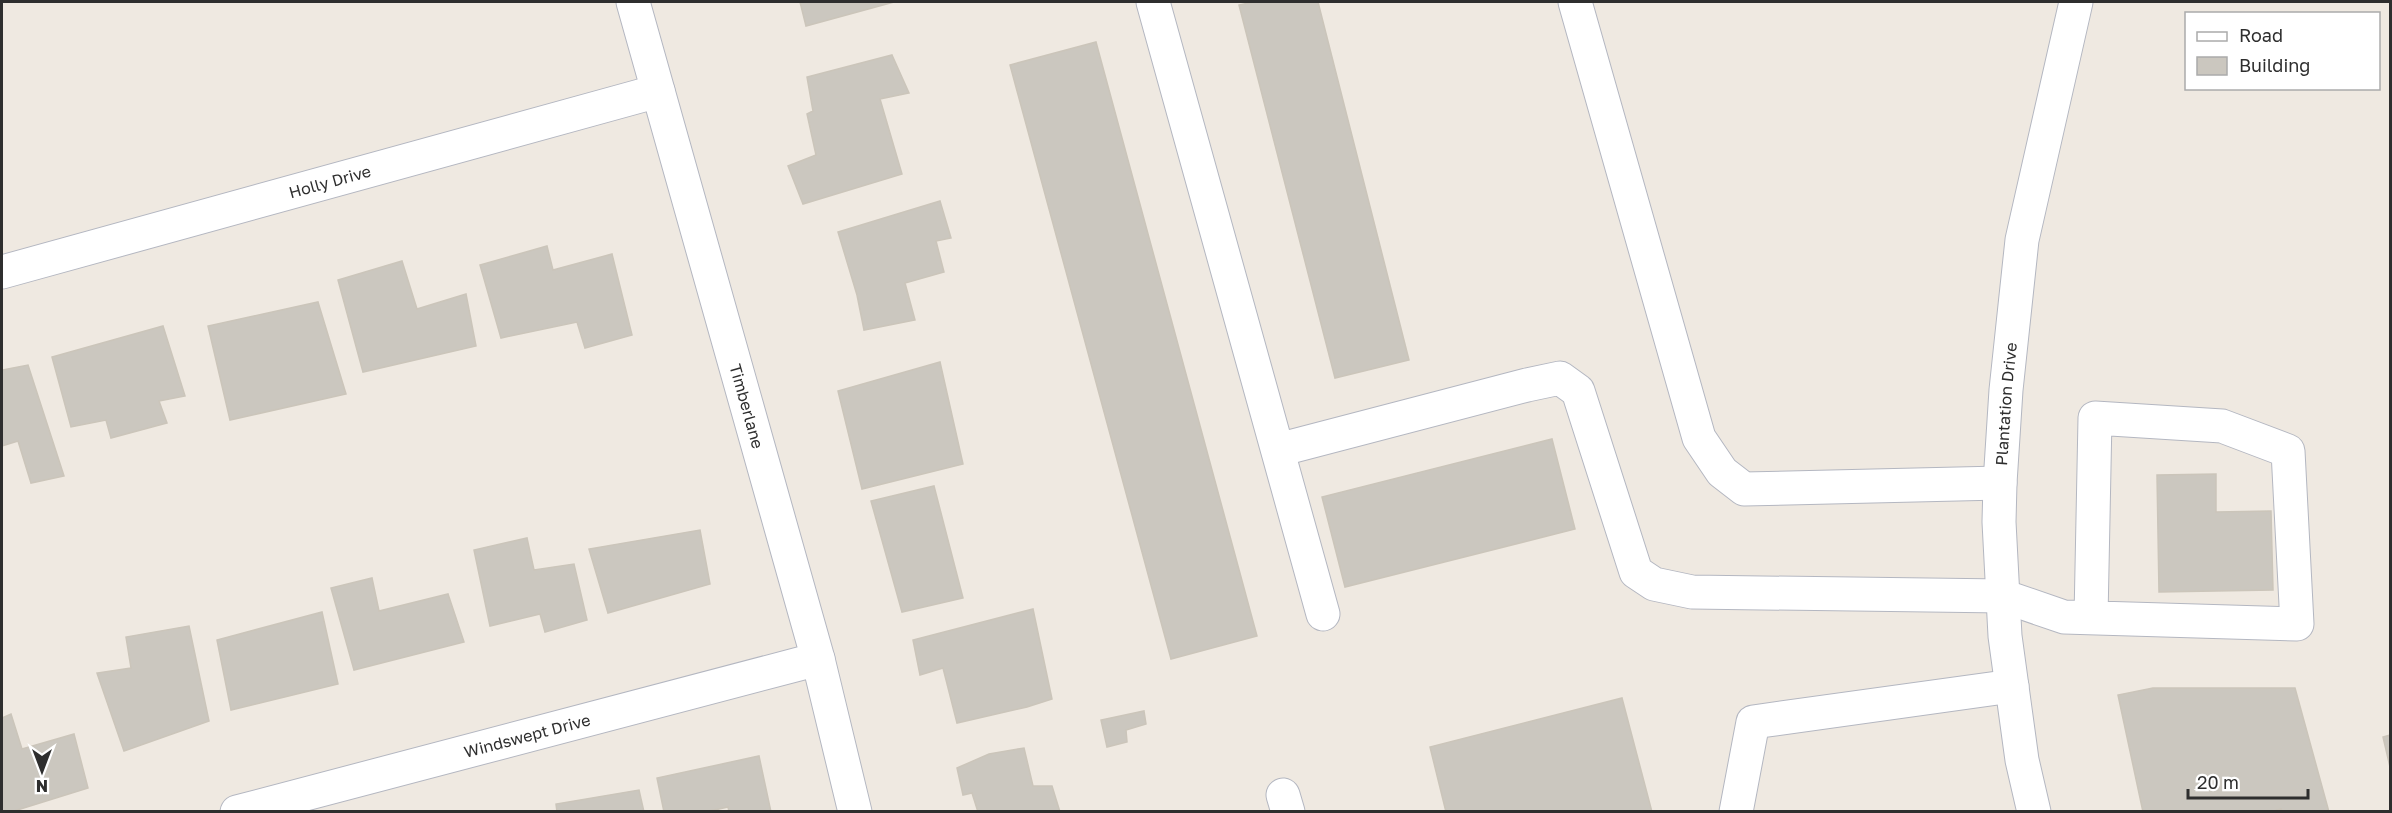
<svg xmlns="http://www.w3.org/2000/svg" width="2392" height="813" font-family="'Golos Text',sans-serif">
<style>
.building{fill:#cbc7bf;stroke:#cbc5ba;stroke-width:1.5}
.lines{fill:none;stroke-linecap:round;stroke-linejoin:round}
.minor-casing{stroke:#b4b7c1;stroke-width:35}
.minor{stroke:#fff;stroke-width:33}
.labels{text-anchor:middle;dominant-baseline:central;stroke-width:5;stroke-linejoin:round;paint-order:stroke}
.street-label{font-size:16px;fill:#2e2e2e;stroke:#fff}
</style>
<rect width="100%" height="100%" fill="#efe9e1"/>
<!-- building -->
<path class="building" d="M800,2h94l-88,24z
M1253,2h65l91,358 -74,18 -96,-373z
M1096,42l161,594 -86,23 -161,-594z
M892,55l17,38 -29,6 22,75 -99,30 -15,-38 28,-11 -9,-41 6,-3 -6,-34z
M940,201l11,37 -15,3 8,31 -39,11 10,37 -51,10 -7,-35 -19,-63z
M547,246l6,24 59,-16 20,81 -47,13 -8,-26 -76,16 -21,-73z
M402,261l15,48 49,-15 10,52 -113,26 -25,-92z
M318,302l28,92 -116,26 -22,-94z
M163,326l22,70 -26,5 8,22 -56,15 -5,-18 -35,7 -19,-70z
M940,362l23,102 -101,25 -24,-98z
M28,365l36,111 -33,7 -13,-42 -16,5v-76z
M1552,439l23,90 -230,58 -23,-90z
M2216,474v38l55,-1 2,79 -114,2 -2,-117z
M934,486l29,112 -61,14 -31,-111z
M700,530l10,54 -102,29 -19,-64z
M527,538l7,32 40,-6 13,56 -42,12 -5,-18 -50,12 -16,-76z
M372,578l7,33 69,-17 16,48 -110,28 -23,-82z
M1033,609l19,90 -25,8 -70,16 -14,-55 -23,7 -7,-35z
M322,612l16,72 -107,26 -14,-70z
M189,626l20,95 -85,30 -27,-78 34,-5 -5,-31z
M2153,688h142l34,124h-47l-1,-3 -10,3h-128l-25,-117z
M1622,698l30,114h-206l-16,-65z
M1144,711l2,13 -20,6 1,12 -20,5 -6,-27z
M11,714l11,35 52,-15 14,54 -77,24h-9v-94z
M2390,735v32l-7,-30z
M1024,748l9,38h19l8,26h-82l-6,-19 -9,2 -6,-27 32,-14z
M759,756l12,56h-42l-1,-5 -22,5h-42l-7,-34z
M639,790l5,22h-87l-1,-8z"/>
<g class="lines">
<defs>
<g id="minor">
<path id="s1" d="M633,2l185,657 37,153"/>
<path d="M1153,2l170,612"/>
<path d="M1575,2l124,436 23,34 22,17 256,-6"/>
<path id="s2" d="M2,272l656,-181"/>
<path d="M1278,450l249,-65 33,-7 18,13 58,181 18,12 38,8 311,4 61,21 233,7 -9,-173 -66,-25 -127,-8 -4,200"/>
<path d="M1283,795l5,17"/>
<path id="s3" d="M237,812l581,-153"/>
<path d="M1736,812l17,-90 259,-36"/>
<path id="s4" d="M2034,812l-12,-52 -17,-124 -6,-114 1,-39 6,-93 16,-150 54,-238"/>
</g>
</defs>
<!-- minor casing -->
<use href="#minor" class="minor-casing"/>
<!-- minor -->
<use href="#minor" class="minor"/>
</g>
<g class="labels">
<!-- street labels -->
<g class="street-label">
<text stroke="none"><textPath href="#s2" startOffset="340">Holly Drive</textPath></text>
<text stroke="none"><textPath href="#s4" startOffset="411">Plantation Drive</textPath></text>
<text stroke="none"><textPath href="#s1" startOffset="420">Timberlane</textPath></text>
<text stroke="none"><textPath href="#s3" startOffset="300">Windswept Drive</textPath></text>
</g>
</g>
<!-- border -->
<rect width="2392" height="813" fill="none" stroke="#2e2e2e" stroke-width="6"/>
<!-- legend -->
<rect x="2185" y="12" width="195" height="78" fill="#ffffff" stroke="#ababab" stroke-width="1.5"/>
<rect x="2197" y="32" width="30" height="9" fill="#ffffff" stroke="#ababab" stroke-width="1.5"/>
<text x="2239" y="42" font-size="18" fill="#2e2e2e">Road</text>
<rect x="2197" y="57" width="30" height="18" fill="#cbc7bf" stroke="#ababab" stroke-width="1.5"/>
<text x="2239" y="72" font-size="18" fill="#2e2e2e">Building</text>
<!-- north arrow -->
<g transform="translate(42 771) rotate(180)" stroke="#ffffff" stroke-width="4.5" paint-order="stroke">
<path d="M0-4.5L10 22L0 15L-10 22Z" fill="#2e2e2e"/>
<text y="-9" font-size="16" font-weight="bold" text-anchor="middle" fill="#2e2e2e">N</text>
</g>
<!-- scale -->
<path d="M2188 789v9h120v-9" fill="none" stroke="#2e2e2e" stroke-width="3"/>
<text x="2197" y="789" font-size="18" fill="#2e2e2e" stroke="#ffffff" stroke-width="4.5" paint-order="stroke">20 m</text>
</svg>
